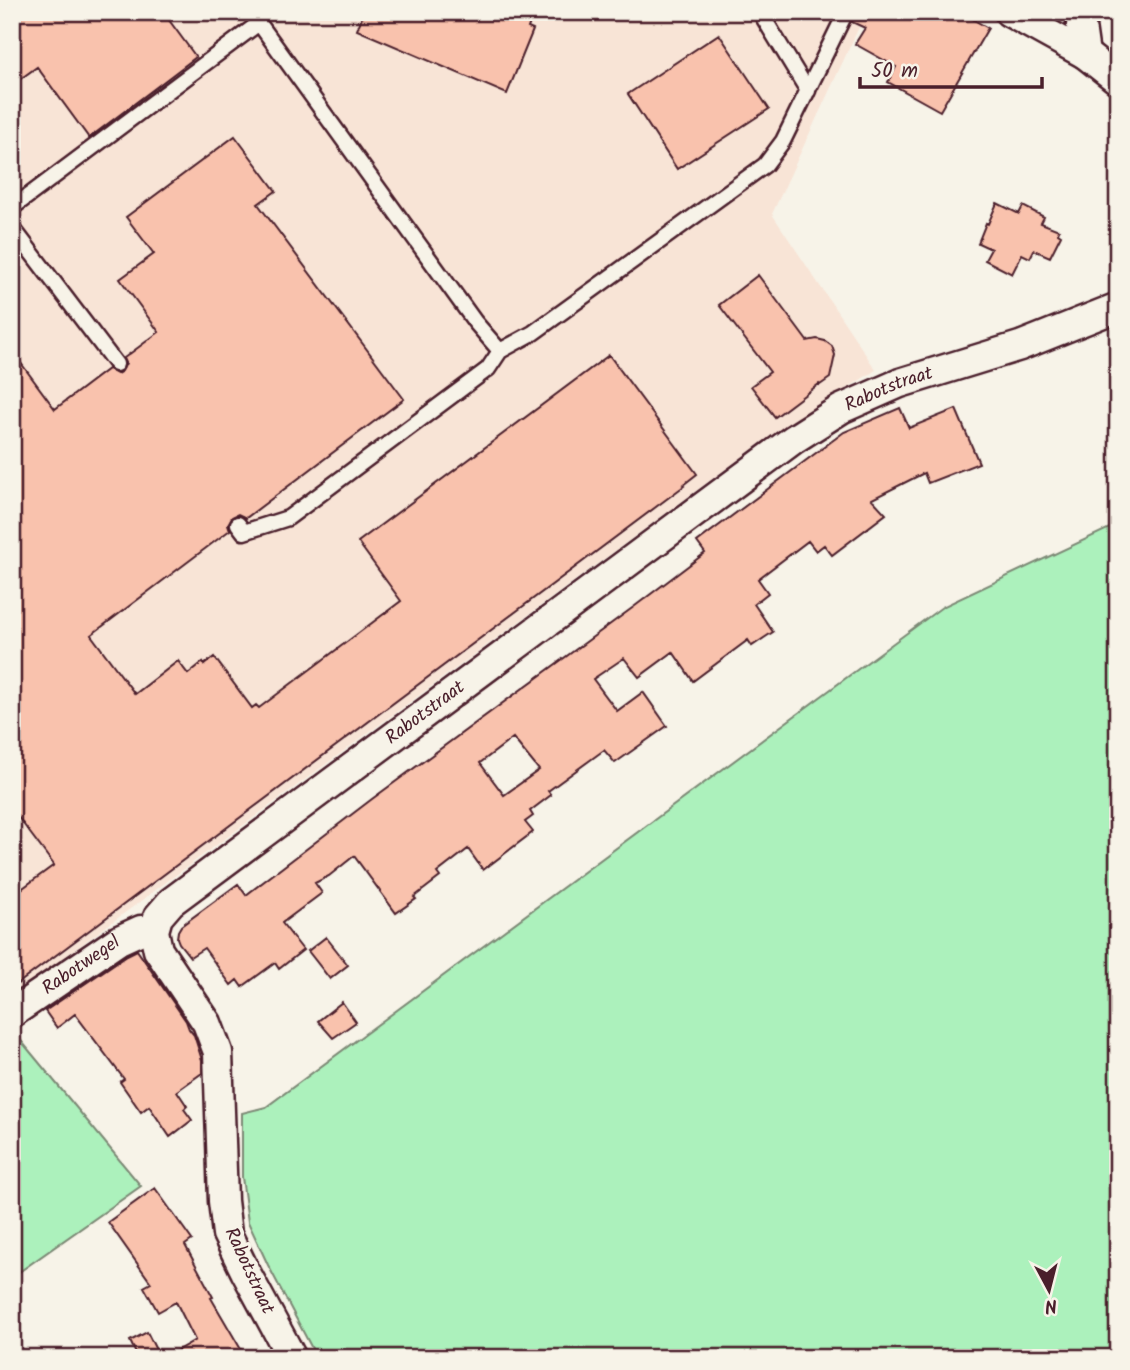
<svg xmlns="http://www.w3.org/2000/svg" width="1130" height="1370" font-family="Kalam,sans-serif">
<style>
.built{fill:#f8e4d6}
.green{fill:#acf1bc;stroke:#7b8874;stroke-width:2}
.building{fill:#f9c2ad;stroke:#4a1f2b;stroke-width:2;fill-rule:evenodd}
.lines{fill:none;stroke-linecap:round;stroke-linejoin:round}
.service-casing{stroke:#4a1f2b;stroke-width:19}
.minor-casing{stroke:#4a1f2b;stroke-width:33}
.service{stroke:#f7f3e8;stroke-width:14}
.minor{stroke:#f7f3e8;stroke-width:28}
.labels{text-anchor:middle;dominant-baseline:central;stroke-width:7;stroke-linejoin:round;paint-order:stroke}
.street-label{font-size:19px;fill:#4a1f2b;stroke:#f7f3e8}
</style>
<rect width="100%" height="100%" fill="#f7f3e8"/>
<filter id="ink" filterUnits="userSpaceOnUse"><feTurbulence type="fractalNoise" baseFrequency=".0143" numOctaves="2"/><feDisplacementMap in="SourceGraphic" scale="14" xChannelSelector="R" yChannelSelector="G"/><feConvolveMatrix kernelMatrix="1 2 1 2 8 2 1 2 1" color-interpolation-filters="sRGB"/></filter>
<g filter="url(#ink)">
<!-- built -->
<path class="built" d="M12,12h854l-94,202 104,156 -107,67 -757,559z"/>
<!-- green -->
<path class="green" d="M1118,524v834h-801l-49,-93 -20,-43 -6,-45v-64l24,-6 676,-500z
M13,1031l128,155 -129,91v-245z"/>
<!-- building -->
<path class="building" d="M12,12h151l33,45 -107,81 -52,-71 -25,18z
M364,12h170l-6,16 5,2 -26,64 -150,-64z
M856,12h104l28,16 -48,83 -52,-29 8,-15 -41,-23 10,-16 -13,-6z
M719,34l50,75 -92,60 -49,-75z
M235,136l41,55 -18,13 146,195 -158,119 -8,-4 -6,3 -4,7 2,6 -139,105 44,59 43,-33 10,13 15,-12 1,3 10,-8 38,51 4,-3 3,3 142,-107 -43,-59 251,-187 88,119 -14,11 1,1 -672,502v-92l42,-31 -42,-56v-458l43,58 53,-40 9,5 5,-3 4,-8 -2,-5 35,-26 -39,-53 34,-25 -28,-37z
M997,203l22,11 4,-8 21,11 -3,6 18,7 -1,3 3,2 -11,22 -16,-7 -4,8 -8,-4 -10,20 -27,-14 6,-11 -13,-6 8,-20 2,1z
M758,275l49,66 10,-2 8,2 7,5 3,9 -5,23 -10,7 -1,-1 -44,33 -24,-31 19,-14 -51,-67z
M900,408l9,20 47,-19 23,54 -51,20 -4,-10 -52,26 14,15 -54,41 -8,-10 -8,6 -8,-10 -50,38 10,14 -14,11 19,28 -21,14 -4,-6 -55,41 -20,-29 -34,25 -15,-19 -31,21 24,32 26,-19 24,34 -52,37 -11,-13 -56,41 3,4 -21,16 3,5 -8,6 8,10 -50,38 -15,-21 -31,24 3,4 -26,20 2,2 -20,14 -42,-57 -25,20 -14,7 7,10 -40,30 21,27 -24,19 -4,-6 -33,24 -5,-7 -6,5 -27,-37 -14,9 -11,-14 -2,-5 1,-7 3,-5 57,-42 8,11 126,-96 263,-193 70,-53 -8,-11 139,-104 8,-6zM513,738l26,32 -35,25 -24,-32z
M326,937l22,28 -18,14 -22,-28z
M137,950l49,71 3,8 5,6 8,25v13l-25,18 10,15 -3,3 8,11 -22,17 -21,-31 -8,6 -21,-30 4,-3 -49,-65 -18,14 -12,-17 82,-56z
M342,1002l14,20 -23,16 -15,-17z
M155,1188l37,52 -7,5 28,52 -2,1 35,60h-82l31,-18 -19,-38 -18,10 -14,-25 7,-4 -43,-61z
M147,1332l13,26h-22l-8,-17z"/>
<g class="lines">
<defs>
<path id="service" d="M251,12l224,310 25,29
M763,17l45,74
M12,208l247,-185
M12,227l104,137
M238,524l6,8 44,-14 200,-149 12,-18 33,-18 232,-168 18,-24 63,-129"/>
<g id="minor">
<path d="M1009,12l76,42 33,26"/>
<path d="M1082,12l-1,14 4,28"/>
<path id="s1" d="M12,1013l107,-73 22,-10 13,1"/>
<path id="s2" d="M292,1358l-47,-87 -18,-37 -4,-33 -5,-149 -11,-29 -49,-73 -4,-19 4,-14 13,-15 623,-463 47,-30 59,-26 120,-37 98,-39"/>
</g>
</defs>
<!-- service casing -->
<use href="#service" class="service-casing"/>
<!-- minor casing -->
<use href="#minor" class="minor-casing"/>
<!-- service -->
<use href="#service" class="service"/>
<!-- minor -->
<use href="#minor" class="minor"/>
</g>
</g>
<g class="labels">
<!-- street labels -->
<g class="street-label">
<text stroke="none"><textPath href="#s2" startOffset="1379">Rabotstraat</textPath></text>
<text stroke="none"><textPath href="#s2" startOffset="812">Rabotstraat</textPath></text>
<text stroke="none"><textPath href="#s1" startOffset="84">Rabotwegel</textPath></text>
<text transform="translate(249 1271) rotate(65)">Rabotstraat</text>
</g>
</g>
<!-- margin -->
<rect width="1130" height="1370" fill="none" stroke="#f7f3e8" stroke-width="42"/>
<rect x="21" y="21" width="1088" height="1328" fill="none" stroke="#4a1f2b" stroke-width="2.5" filter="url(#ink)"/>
<!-- north arrow -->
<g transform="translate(1049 1290) rotate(173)" stroke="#f7f3e8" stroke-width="5" paint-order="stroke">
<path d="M0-5L12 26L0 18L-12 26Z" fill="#4a1f2b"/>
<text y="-10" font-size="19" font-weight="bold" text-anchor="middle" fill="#4a1f2b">N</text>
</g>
<!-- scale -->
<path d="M860 77v10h182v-10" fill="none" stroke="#4a1f2b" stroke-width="3.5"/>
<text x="871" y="77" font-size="21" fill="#4a1f2b" stroke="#f7f3e8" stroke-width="5" paint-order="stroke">50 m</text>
</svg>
